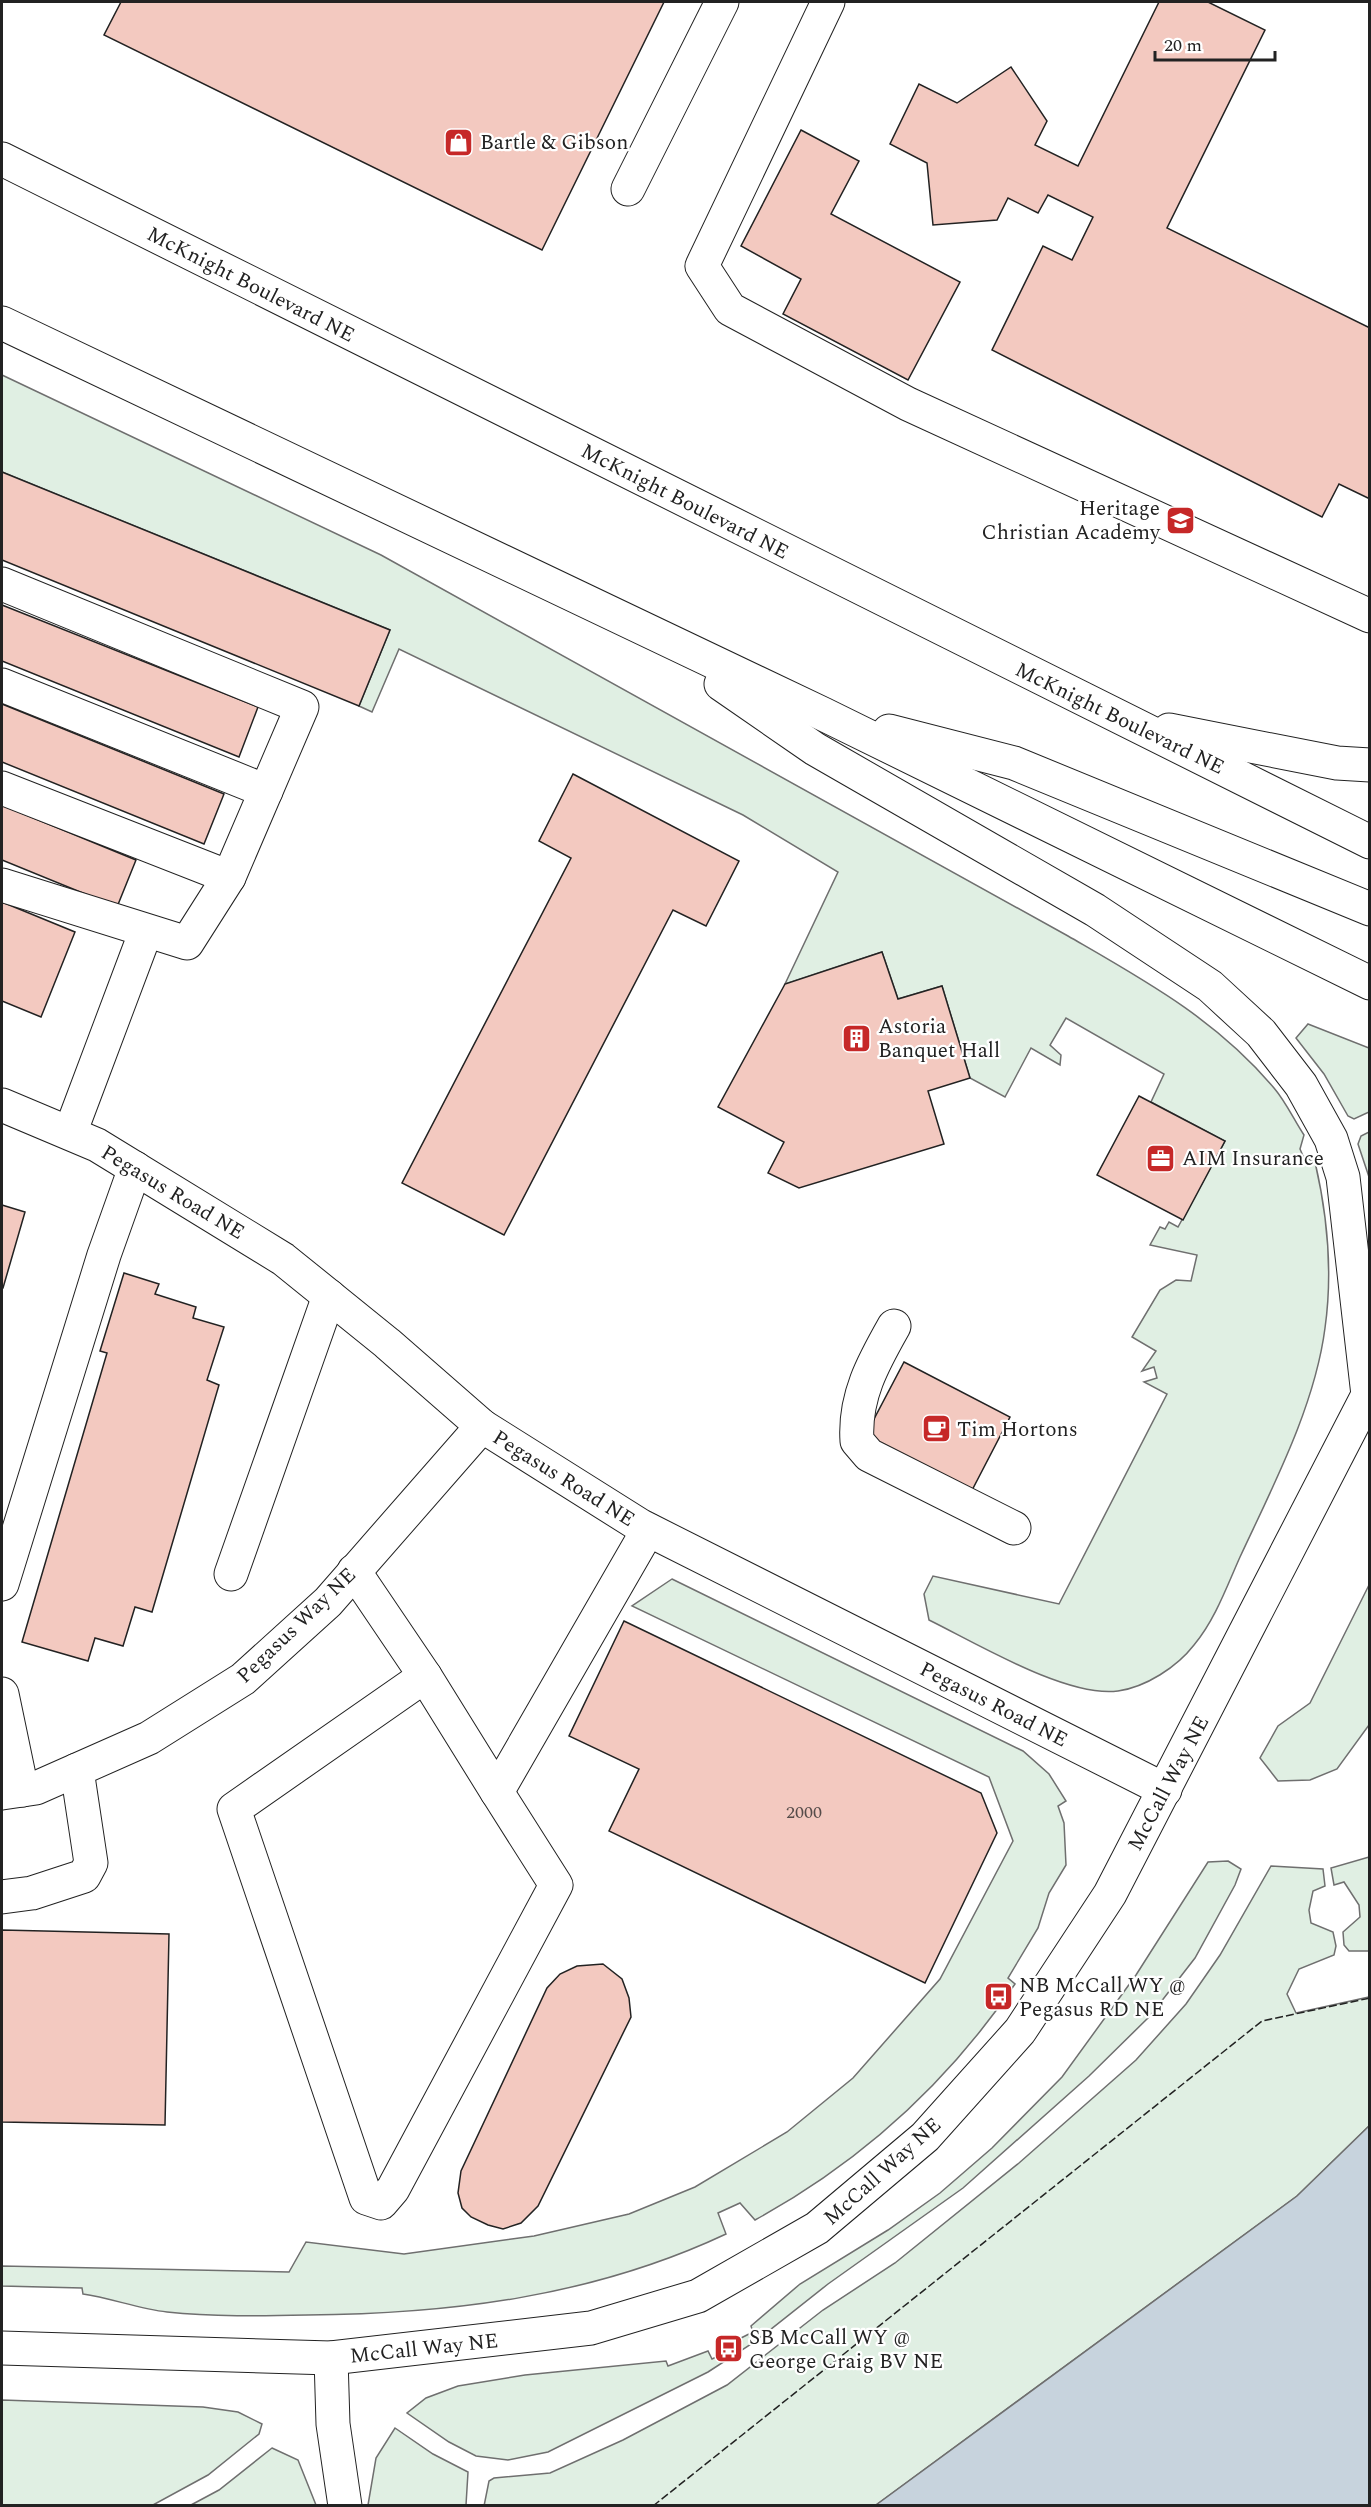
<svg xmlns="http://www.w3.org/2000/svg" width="1371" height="2507" font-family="Spectral,serif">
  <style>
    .green { fill: #e0efe3; stroke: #6f6f6f; stroke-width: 1.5 }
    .water { fill: #c7d3dd; stroke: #6f6f6f; stroke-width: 1.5 }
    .building { fill: #f3c9c0; stroke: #222; stroke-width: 1.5 }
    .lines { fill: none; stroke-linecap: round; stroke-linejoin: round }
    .minor-casing { stroke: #222; stroke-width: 35 }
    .major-casing { stroke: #222; stroke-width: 35 }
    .minor { stroke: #fff; stroke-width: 33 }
    .major { stroke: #fff; stroke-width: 33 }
    .fence { stroke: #222; stroke-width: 1.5; stroke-dasharray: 8 3; stroke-linecap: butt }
    .labels { text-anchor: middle; stroke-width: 4.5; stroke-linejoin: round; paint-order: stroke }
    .number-label { font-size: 18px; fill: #564c4a }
    .poi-label { font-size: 21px; fill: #222; stroke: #fff; text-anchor: start }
    .street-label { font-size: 21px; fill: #222; stroke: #fff }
  </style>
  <rect width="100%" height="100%" fill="#fff"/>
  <g class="green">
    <path d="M 2,375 L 381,555 L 1068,936 C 1144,980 1216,1019 1274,1088 C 1286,1102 1294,1120 1304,1135 L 1300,1149 L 1303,1156 L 1315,1162 C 1328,1218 1333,1271 1325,1328 C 1315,1406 1273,1486 1240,1557 C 1227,1586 1215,1620 1194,1645 C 1177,1667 1146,1687 1118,1691 C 1067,1698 976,1643 929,1620 L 924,1594 L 933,1576 L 1059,1604 L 1167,1394 L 1144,1382 L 1157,1378 L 1154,1367 L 1142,1371 L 1156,1351 L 1132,1337 L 1160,1290 L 1176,1280 L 1191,1281 L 1197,1255 L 1150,1245 L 1160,1227 L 1165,1229 L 1169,1222 L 1178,1227 L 1225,1141 L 1151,1102 L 1164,1074 L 1066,1018 L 1050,1045 L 1061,1055 L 1060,1065 L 1031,1048 L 1005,1097 L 970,1078 L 942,986 L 898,999 L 882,952 L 785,984 L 838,872 L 743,815 L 399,649 L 372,712 L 359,706 L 390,630 L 2,472 Z"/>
    <polygon points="1308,1024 1369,1048 1369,1112 1354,1119 1348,1116 1324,1074 1296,1038"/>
    <polygon points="1369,1132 1369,1177 1358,1144 1361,1136"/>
    <path d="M 672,1579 L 1023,1751 L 1049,1774 L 1066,1801 L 1058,1806 L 1064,1823 L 1066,1865 L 1049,1893 L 1038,1928 L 1008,1978 L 1015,1984 C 947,2084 861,2162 755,2220 L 740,2203 L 718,2213 L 726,2234 C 594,2296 452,2314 307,2315 C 261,2316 213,2317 167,2312 C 139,2309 111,2298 83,2294 L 82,2288 L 2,2286 L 2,2266 L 289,2272 L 306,2242 L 404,2254 L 534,2236 L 629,2214 L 695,2187 L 787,2132 L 853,2078 L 940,1979 L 1013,1841 L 989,1777 L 632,1606 Z"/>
    <polygon points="1369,1585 1369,1725 1337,1769 1310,1780 1278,1781 1260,1758 1278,1726 1310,1703"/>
    <polygon points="1369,1857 1369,1951 1349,1951 1344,1945 1343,1932 1360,1917 1359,1905 1344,1882 1334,1885 1331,1868"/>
    <polygon points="1228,1861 1241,1869 1235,1885 1195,1958 1150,2016 1089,2076 963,2188 828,2284 756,2341 708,2372 548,2452 508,2460 476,2456 449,2442 407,2413 426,2398 458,2386 525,2375 666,2361 668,2366 708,2351 712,2359 737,2348 735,2341 753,2332 751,2326 800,2284 888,2230 940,2193 992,2148 1062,2077 1136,1975 1208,1862"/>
    <polygon points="1271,1866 1323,1869 1325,1886 1313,1891 1309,1910 1311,1923 1333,1932 1336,1946 1334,1955 1299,1969 1287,1994 1296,2013 1369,1997 1369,2126 1297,2196 876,2505 484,2506 489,2481 494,2478 550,2473 623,2440 727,2385 823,2310 895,2263 1019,2163 1136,2060 1186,2004 1220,1955"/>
    <polygon points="2,2400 203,2407 238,2412 262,2424 259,2434 208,2475 153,2505 2,2505"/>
    <polygon points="395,2428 433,2454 468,2472 466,2505 368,2505 376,2458"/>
    <polygon points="272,2448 298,2460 316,2505 191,2505 219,2490"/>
  </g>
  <polygon class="water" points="1369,2126 1369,2505 876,2505 1297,2196"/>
  <g class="building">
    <polygon points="121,2 664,2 542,250 104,35"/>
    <polygon points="1159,2 1208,2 1265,30 1167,228 1370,328 1370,499 1339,484 1322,517 992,350 1043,246 1072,260 1093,217 1048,195 1038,213 1008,198 997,220 933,225 927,163 890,144 919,84 957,103 1011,67 1047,121 1035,145 1078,166"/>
    <polygon points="801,130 859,161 831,214 960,282 908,380 783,314 801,279 741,246"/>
    <polygon points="2,472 390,630 359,706 2,560"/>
    <polygon points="2,605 258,707 239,757 2,661"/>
    <polygon points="2,704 224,794 204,844 2,762"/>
    <polygon points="573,774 739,861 706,926 673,910 504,1235 402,1183 571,858 539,841"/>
    <polygon points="2,805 136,860 117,907 2,860"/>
    <polygon points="2,902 75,932 41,1017 2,1001"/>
    <polygon points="882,952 898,999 942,986 970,1078 928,1091 944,1144 799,1188 768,1173 784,1142 718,1107 785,984"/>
    <polygon points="1139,1096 1225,1141 1183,1220 1097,1175"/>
    <polygon points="2,1205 25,1212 3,1288 2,1288"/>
    <polygon points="124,1273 159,1284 155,1294 196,1307 193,1318 224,1327 207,1380 219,1385 152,1612 135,1607 123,1646 95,1638 88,1661 22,1642 107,1353 100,1351"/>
    <polygon points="904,1362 1010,1417 969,1496 863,1440"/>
    <polygon points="624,1621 981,1793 997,1833 925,1983 609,1831 639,1769 569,1736"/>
    <polygon points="2,1930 169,1934 165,2125 2,2122"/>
    <polygon points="603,1964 622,1979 629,1998 631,2017 538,2206 521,2223 503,2229 488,2225 471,2217 462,2208 458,2193 461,2171 547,1988 560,1974 577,1966"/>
  </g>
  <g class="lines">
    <defs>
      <g id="minor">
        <polyline points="828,2 702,266 730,309 908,404 1370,616"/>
        <polyline points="628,189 722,2"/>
        <polyline points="2,584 302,707 229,877 187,943 2,885"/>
        <polyline points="2,685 266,791"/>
        <polyline points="2,788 229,877"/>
        <polyline points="2,1105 97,1145 283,1259 387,1343 482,1426 641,1526 1165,1790"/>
        <polyline points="70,1133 146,931"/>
        <path d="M 894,1326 C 873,1363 854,1397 857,1441 L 869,1455 L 1014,1528"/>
        <polyline points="354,1571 425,1676 497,1792 648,1530"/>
        <polyline points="231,1574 329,1296"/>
        <polyline points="2,1584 104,1255 135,1168"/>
        <polyline points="425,1676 234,1809 366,2198 381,2203 393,2189 556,1885 497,1792"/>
        <polyline points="2,1694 22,1790"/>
        <polyline points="2,1793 36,1788 149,1738 243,1679 328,1602 482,1426"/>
        <polyline points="2,1897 32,1893 84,1876 91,1863 77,1770"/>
        <polyline points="2,2348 331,2358 591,2328 698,2296 817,2228 925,2137 1020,2031 1110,1894 1370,1391"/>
        <polyline points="331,2358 333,2424 345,2506"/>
      </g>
      <g id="major">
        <polyline points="2,159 1370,842"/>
        <polyline points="2,323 823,714 1370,983"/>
        <polyline points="721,684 815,749 1095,910 1210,986 1261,1033 1301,1085 1331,1139 1343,1177 1368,1395 1370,1394"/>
        <polyline points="1169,730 1337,763 1370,765"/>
        <polyline points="889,731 1014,763 1370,909"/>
      </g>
    </defs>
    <use href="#minor" class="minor-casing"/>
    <use href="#major" class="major-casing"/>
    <use href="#minor" class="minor"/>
    <use href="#major" class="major"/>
    <polyline class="fence" points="653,2506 1262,2021 1370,1998"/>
  </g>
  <defs>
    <symbol id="shop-square" viewBox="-11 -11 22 22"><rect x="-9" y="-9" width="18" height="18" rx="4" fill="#c62828" stroke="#fff"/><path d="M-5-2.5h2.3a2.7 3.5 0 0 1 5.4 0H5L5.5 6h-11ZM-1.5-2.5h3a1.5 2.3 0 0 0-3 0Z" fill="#fff"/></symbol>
    <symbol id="school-square" viewBox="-11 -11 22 22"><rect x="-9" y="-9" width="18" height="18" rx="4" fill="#c62828" stroke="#fff"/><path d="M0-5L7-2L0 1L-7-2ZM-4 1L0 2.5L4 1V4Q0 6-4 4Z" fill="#fff"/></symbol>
    <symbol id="building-square" viewBox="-11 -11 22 22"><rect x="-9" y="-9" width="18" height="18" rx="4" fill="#c62828" stroke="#fff"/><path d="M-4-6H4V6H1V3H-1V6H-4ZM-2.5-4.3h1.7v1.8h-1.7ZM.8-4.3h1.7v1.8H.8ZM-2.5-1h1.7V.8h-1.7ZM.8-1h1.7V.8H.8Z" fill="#fff"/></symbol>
    <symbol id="office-square" viewBox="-11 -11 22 22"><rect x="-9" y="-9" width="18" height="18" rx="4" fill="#c62828" stroke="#fff"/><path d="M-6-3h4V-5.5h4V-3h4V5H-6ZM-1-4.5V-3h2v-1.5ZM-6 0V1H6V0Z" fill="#fff"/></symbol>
    <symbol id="cafe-square" viewBox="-11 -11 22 22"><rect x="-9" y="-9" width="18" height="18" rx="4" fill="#c62828" stroke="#fff"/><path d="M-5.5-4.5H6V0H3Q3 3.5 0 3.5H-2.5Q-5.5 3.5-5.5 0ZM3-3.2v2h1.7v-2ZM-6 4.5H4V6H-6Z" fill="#fff"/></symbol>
    <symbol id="bus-square" viewBox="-11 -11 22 22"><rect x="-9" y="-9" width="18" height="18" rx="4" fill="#c62828" stroke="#fff"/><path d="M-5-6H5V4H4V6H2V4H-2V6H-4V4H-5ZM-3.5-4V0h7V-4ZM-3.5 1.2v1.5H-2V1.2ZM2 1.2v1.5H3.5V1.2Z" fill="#fff"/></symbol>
  </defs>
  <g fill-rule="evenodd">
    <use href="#shop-square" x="442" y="126" width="33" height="33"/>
    <use href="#school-square" x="1164" y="504" width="33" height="33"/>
    <use href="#building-square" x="840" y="1022" width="33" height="33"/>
    <use href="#office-square" x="1144" y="1142" width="33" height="33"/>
    <use href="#cafe-square" x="920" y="1412" width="33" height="33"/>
    <use href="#bus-square" x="982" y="1980" width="33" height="33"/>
    <use href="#bus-square" x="712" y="2332" width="33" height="33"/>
  </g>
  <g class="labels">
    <g class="number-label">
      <text x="804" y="1818">2000</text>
    </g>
    <g class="poi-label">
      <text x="480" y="149">Bartle &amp; Gibson</text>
      <text x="1160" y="515" text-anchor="end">Heritage<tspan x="1160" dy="24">Christian Academy</tspan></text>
      <text x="878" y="1033">Astoria<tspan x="878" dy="24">Banquet Hall</tspan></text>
      <text x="1182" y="1165">AIM Insurance</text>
      <text x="957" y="1436">Tim Hortons</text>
      <text x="1019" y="1992">NB McCall WY @<tspan x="1019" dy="24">Pegasus RD NE</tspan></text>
      <text x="749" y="2344">SB McCall WY @<tspan x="749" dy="24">George Craig BV NE</tspan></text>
    </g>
    <g class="street-label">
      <text transform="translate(251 284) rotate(27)" y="7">McKnight Boulevard NE</text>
      <text transform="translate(685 501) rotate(27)" y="7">McKnight Boulevard NE</text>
      <text transform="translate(1120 718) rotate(26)" y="7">McKnight Boulevard NE</text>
      <text transform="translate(173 1192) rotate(31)" y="7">Pegasus Road NE</text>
      <text transform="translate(564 1478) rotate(32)" y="7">Pegasus Road NE</text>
      <text transform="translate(296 1625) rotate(-44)" y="7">Pegasus Way NE</text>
      <text transform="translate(994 1704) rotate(27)" y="7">Pegasus Road NE</text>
      <text transform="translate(1168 1783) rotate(-62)" y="7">McCall Way NE</text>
      <text transform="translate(882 2171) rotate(-42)" y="7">McCall Way NE</text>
      <text transform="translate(424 2348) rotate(-6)" y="7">McCall Way NE</text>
    </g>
  </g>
  <rect width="1371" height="2507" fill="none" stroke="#222222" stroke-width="6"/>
  <path d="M1155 51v9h120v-9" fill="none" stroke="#222222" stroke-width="3"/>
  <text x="1164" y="51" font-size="18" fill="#222222" stroke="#ffffff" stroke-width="4.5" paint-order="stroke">20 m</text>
</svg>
